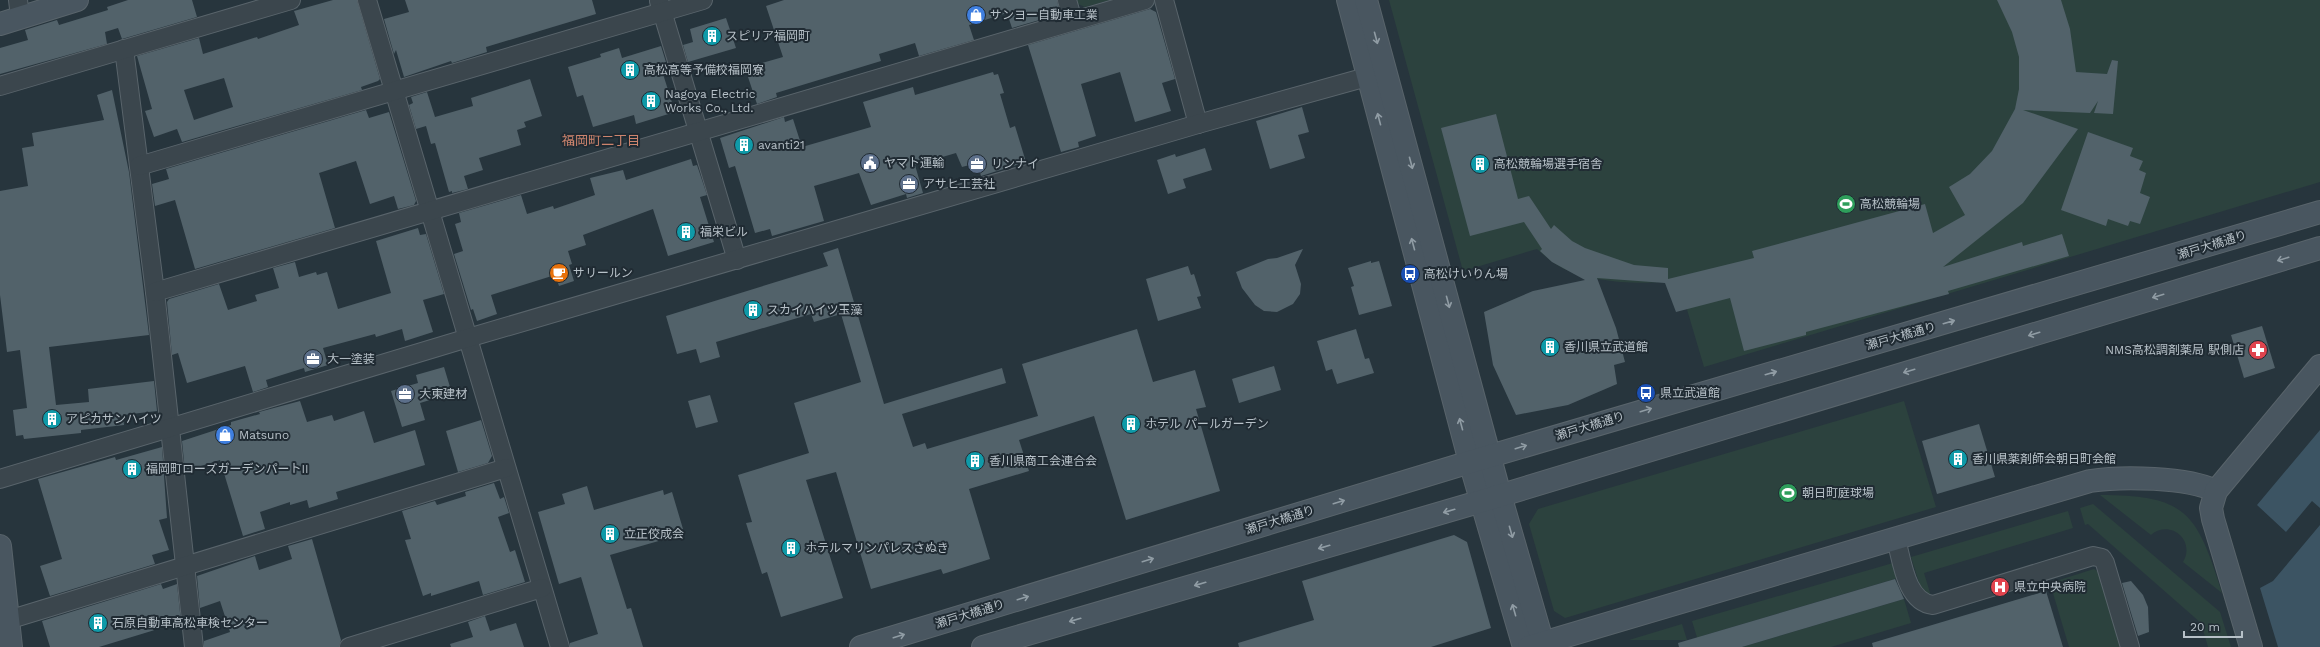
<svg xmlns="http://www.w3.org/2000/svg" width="2320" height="647" font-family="'Work Sans','Noto Sans JP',sans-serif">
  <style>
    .green { fill: #2c423e }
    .water { fill: #3c5463 }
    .building { fill: #52626a; fill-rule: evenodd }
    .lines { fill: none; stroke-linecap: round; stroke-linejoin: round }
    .street-casing { stroke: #59646b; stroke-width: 20 }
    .secondary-casing { stroke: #59646b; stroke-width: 24 }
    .street { stroke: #3b464d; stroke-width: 18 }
    .secondary { stroke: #495660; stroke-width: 22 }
    .oneway { stroke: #909ca4 }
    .labels { text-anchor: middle; stroke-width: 4; stroke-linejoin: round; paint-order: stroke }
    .poi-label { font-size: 12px; fill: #b7c1c8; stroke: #202b33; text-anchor: start }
    .street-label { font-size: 12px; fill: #b7c1c8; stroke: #202b33 }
    .neighbourhood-label { font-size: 13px; fill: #cd846d; stroke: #202b33 }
  </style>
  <rect width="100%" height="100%" fill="#27353d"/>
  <g class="green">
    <polygon points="1077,0 1110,0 1085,7 1078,4"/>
    <path d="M 1389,0 L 2320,0 L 2320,182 L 1704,367 L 1678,279 C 1647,287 1593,282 1564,269 C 1554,264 1545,256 1537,249 L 1463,271 Z"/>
    <polygon points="1904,401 1936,507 1565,618 1554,611 1529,524 1538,509"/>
    <path d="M 2100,495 C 2187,495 2197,513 2222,593 L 2183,562 C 2196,540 2170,519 2151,535 Z"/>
    <polygon points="2093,504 2220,612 2231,647 2208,647 2201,623 2088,524 2085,525 2080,508"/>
    <polygon points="2068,511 2073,528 1924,573 1931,596 1924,594 1921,589 1911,557"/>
    <polygon points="1893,563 1898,578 1702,636 1699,644 1692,621"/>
    <polygon points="2094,569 2100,573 2122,647 2069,647 2050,583"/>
    <polygon points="1904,599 1911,623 1831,647 1742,647"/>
    <polygon points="1682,624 1687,640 1629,640"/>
  </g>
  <g class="water">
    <polygon points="2320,430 2320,508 2312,501 2286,532 2257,505"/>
    <polygon points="2320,525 2320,647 2278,647 2260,588 2273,581"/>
  </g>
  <g class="building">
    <polygon points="128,0 192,0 197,17 122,39 118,28 105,32 107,44 0,74 0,48 28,40 25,30 57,20 59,25 108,10 107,7"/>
    <path d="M 333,0 L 357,0 L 380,79 L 378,81 L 361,87 L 362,90 L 182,142 L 177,129 L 154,137 L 145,111 L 152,109 L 137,56 L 199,38 L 203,54 L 257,37 L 258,39 L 299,25 L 294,11 ZM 224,78 L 233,107 L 194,120 L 184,90 Z"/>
    <polygon points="405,0 592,0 596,14 486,47 487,52 452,63 451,61 404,77 396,50 394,54 384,19 409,12"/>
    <polygon points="784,0 1057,0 1060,14 1012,28 1007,13 969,25 974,40 919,56 915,43 879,54 881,61 776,93 777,97 757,104 745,68 783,57 766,6"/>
    <polygon points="1997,0 2061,0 2070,29 2076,72 2107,74 2112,60 2118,61 2113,114 2094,113 2098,101 2090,113 2023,110 2078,129 2023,203 1943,267 2022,242 2023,246 2062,234 2069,256 1948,291 1949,294 1806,332 1806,335 1744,351 1730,298 1676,312 1665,283 1597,278 1616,328 1625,362 1614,365 1617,384 1568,405 1516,415 1493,365 1484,312 1533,291 1585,280 1552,262 1540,251 1542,249 1524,222 1470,236 1441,128 1496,114 1518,199 1529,196 1551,229 1554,225 1572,241 1585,248 1634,265 1668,268 1668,279 1754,258 1752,251 1925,204 1933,233 1965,215 1949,187 1970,174 1992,151 2015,109 2019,89 2019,57 2012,32"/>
    <polygon points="1150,9 1156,12 1175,79 1162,83 1171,111 1135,122 1120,72 1081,84 1096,136 1078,142 1079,147 1061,152 1028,45"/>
    <polygon points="726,18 736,48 688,62 683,45 693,42 690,29"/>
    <polygon points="661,46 669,72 663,74 675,112 636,124 634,115 593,127 583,95 577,97 568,67 601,57 600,54 619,48 622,58"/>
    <polygon points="993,72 994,75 998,74 1004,93 1000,94 1010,128 1015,126 1026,162 981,176 977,163 962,167 956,153 915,165 923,193 907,198 906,194 871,205 859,173 814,186 824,221 772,236 770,229 755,233 735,166 729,168 720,138 784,117 785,122 793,119 802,147 871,127 863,102 913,87 915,95"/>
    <polygon points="530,79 542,116 524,122 526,127 517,130 521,145 479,158 483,170 464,176 468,189 452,193 452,191 449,192 435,143 431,144 426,126 416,129 409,105 413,103 411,97 427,92 435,117 473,106 471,98"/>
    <polygon points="112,90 129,172 149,335 49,347 56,405 89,402 88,389 154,381 157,411 123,415 124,425 81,430 81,433 24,439 23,435 16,436 13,410 27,408 20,350 7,352 0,295 0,191 28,186 22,148 34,146 32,133 104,120 97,95"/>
    <polygon points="1302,107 1309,132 1298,135 1305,158 1270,169 1256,121"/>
    <polygon points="366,110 369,118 389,112 416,201 414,205 398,209 394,196 370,204 356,161 319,173 335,228 195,269 175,200 155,206 152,184 169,179 166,169"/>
    <polygon points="2088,132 2133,148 2130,156 2143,161 2139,170 2146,173 2140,193 2150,197 2140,224 2130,221 2128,226 2108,219 2106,226 2061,210"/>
    <polygon points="1205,148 1212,170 1183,179 1186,188 1168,194 1157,160 1175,154 1176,157"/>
    <polygon points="691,159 693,166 697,165 707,195 700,197 714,242 668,256 653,209 583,235 586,245 568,251 572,264 569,265 574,281 559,286 555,275 491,295 497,314 477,321 473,309 471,310 454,254 463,251 455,224 461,222 459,213 521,195 527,214 553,206 554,209 595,195 590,178 623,170 626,180"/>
    <polygon points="418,228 420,235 426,234 444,294 423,300 433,332 405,341 402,329 376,337 375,334 323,348 328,365 305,372 304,368 266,380 268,387 253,392 245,366 187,383 178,353 172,355 167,302 169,299 219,284 228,310 257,301 255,295 279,288 273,268 295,262 299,277 316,272 317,275 327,272 338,309 391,293 376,241"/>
    <polygon points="838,248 884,404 1002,368 1006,383 902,414 913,447 925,443 927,449 1038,416 1022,364 1137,329 1153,382 1195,370 1206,407 1196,409 1220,491 1126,520 1094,416 1019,440 1029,471 969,489 990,559 943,574 941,569 871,589 836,472 806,480 843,598 781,617 767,572 762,574 746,523 752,522 738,475 809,453 794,403 861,382 841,314 814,322 811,314 716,342 720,357 700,363 696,349 677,354 666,316 828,266 823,253"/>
    <polygon points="1303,249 1295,265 1301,284 1300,294 1293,304 1277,312 1264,311 1255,305 1242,288 1236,272 1268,259 1277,258"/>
    <polygon points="1371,261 1371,263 1379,261 1392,306 1359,315 1351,287 1354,286 1348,268"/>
    <polygon points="1188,266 1191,275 1194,274 1201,296 1197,297 1201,308 1158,321 1146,279"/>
    <polygon points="2262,326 2275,368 2244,378 2231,335"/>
    <polygon points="1356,329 1365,359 1369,358 1374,373 1337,384 1332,369 1326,371 1317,341"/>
    <polygon points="1274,366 1281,390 1239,403 1232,379"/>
    <polygon points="444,367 450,387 438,391 440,397 420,403 425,420 402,427 391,391 418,383 416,375"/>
    <polygon points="710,395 718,422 696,428 688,401"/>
    <polygon points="300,401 307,422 332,415 334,421 364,411 374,443 415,430 425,465 336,492 338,499 309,508 307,500 290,505 290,502 260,512 265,529 243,536 220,460 185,471 182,441 231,425 231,422 260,414 259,412"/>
    <polygon points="481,420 492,456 488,463 458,472 446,431"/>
    <polygon points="1979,424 1995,477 1937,494 1922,441"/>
    <polygon points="162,447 167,518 159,520 169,550 152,555 155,564 50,596 40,566 62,559 38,479 115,457 116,460"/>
    <polygon points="494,483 500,499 504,497 509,513 498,517 510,552 515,550 525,582 483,595 479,581 431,596 431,593 423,596 405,540 411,539 402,511 435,501 437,505 466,496 465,492"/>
    <polygon points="587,486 594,510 663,490 664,495 672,492 683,529 675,532 676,536 610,555 627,609 631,608 643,647 570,647 570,643 598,634 581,577 559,584 538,512 565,504 562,494"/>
    <polygon points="1454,535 1467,542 1491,628 1431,647 1239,647 1238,643 1314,620 1302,581"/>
    <polygon points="312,539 341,640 339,647 204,647 204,641 230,632 220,601 200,608 197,576 255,556 259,570 292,559 288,546"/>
    <polygon points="1895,579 1904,599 1742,647 1679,647 1678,643"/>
    <polygon points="2131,581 2143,595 2148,607 2149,632 2138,636 2122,583"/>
    <polygon points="161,584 163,589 177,584 181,622 99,647 50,647 42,621"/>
    <polygon points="2046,591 2063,647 1873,647 1872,643"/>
    <polygon points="485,616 490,631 516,623 524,647 451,647 450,644 473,637 468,622"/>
  </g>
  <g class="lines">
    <defs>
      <g id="street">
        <polyline points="18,0 20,17"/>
        <polyline points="367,0 560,647"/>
        <polyline points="1067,0 1073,21"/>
        <polyline points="1164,0 1198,124"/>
        <polyline points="659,1 737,260"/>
        <polyline points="124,49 155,292 194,647"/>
        <polyline points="0,86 291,0"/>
        <polyline points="139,166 703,0"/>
        <polyline points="155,292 1145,0"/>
        <polyline points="0,479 468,338 1198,124 1381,73"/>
        <path d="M 1896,539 C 1902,561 1906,602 1933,605 L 2093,556 L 2102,558 L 2105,563 L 2130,647"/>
        <polyline points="8,620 506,468"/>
        <polyline points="349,647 542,588"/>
      </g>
      <g id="secondary">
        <polyline points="1348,0 1470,462 1524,647"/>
        <polyline points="1366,0 1500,495 1544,647"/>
        <polyline points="0,24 77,0"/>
        <polyline points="0,546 11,647"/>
        <polyline points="861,647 1470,462 2320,212"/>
        <polyline points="983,647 1482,501 2320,248"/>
        <path d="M 1529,647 L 2090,481 C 2122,476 2187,477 2216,491"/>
        <polyline points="2251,647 2213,519 2211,508 2216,491 2320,366"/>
      </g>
    </defs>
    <use href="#street" class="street-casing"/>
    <use href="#secondary" class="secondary-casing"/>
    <use href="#street" class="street"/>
    <use href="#secondary" class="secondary"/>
  </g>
  <defs><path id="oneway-shaft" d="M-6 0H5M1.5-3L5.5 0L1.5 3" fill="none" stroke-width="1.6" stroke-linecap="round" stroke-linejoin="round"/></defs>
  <g class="oneway">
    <use href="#oneway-shaft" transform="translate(1376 38) rotate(75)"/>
    <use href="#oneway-shaft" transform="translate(1379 119) rotate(-105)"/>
    <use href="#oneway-shaft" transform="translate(1411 163) rotate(75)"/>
    <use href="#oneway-shaft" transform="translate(1413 244) rotate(-105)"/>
    <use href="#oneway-shaft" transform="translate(2283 259) rotate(163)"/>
    <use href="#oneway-shaft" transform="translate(2158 296) rotate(163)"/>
    <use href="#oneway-shaft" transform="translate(1448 302) rotate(75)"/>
    <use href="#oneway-shaft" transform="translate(1949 322) rotate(-16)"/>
    <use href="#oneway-shaft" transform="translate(2034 334) rotate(163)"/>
    <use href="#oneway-shaft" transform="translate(1909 371) rotate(163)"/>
    <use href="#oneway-shaft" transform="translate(1771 373) rotate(-16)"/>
    <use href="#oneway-shaft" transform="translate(1646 410) rotate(-17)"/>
    <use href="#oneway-shaft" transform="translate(1461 424) rotate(-105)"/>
    <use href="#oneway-shaft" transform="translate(1521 447) rotate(-17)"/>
    <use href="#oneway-shaft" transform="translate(1339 502) rotate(-17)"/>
    <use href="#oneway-shaft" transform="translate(1449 511) rotate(164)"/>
    <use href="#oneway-shaft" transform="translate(1511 532) rotate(74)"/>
    <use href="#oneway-shaft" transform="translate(1324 547) rotate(164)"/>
    <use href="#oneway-shaft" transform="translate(1148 560) rotate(-17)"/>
    <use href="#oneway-shaft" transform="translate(1200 584) rotate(164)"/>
    <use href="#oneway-shaft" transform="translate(1023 598) rotate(-17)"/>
    <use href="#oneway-shaft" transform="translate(1514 610) rotate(-106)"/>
    <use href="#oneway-shaft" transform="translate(1075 620) rotate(164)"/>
    <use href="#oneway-shaft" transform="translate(899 636) rotate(-17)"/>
  </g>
  <defs>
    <symbol id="shop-disc" viewBox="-11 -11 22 22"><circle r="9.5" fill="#3f7fe0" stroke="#202b33"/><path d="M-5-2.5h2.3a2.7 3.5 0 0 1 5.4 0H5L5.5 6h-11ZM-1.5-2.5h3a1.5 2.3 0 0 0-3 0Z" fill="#fff"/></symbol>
    <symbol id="building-disc" viewBox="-11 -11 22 22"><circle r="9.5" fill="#0f9aa8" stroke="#202b33"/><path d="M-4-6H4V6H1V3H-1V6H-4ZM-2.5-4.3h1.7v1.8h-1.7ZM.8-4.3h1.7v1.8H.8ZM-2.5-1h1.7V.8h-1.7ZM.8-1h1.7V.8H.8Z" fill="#fff"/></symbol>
    <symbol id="civic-disc" viewBox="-11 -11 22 22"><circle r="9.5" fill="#5c6f8a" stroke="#202b33"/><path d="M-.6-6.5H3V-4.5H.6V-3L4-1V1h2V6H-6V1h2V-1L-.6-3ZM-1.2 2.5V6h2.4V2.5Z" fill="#fff"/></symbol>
    <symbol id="office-disc" viewBox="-11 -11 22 22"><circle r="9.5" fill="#5c6f8a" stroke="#202b33"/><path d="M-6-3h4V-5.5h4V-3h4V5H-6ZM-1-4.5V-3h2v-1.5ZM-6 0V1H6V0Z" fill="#fff"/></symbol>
    <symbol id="stadium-disc" viewBox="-11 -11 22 22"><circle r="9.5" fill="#2e9e5b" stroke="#202b33"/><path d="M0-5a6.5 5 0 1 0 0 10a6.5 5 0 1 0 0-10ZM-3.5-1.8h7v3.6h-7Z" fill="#fff"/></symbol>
    <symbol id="cafe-disc" viewBox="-11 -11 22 22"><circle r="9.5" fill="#e8710a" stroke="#202b33"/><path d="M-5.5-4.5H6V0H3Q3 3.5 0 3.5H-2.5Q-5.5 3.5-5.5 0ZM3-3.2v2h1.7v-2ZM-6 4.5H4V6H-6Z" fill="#fff"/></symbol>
    <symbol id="bus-disc" viewBox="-11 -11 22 22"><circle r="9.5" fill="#1a4fb4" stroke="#202b33"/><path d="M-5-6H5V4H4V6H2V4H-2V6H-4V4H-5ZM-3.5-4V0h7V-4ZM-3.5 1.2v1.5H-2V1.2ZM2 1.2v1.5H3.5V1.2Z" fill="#fff"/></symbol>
    <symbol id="pharmacy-disc" viewBox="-11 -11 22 22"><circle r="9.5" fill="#e0444e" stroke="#202b33"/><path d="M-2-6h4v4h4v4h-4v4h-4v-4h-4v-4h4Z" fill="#fff"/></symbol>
    <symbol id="hospital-disc" viewBox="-11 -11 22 22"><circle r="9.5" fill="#e0444e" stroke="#202b33"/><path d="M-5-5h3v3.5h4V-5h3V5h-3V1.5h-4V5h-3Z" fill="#fff"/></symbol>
  </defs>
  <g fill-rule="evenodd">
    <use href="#shop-disc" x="965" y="4" width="22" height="22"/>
    <use href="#building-disc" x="701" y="25" width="22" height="22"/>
    <use href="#building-disc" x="619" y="59" width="22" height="22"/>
    <use href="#building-disc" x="640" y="90" width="22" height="22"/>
    <use href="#building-disc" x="733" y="134" width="22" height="22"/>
    <use href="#civic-disc" x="859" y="152" width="22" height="22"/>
    <use href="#office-disc" x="966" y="153" width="22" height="22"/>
    <use href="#building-disc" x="1469" y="153" width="22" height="22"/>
    <use href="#office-disc" x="898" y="173" width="22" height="22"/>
    <use href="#stadium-disc" x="1835" y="193" width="22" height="22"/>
    <use href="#building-disc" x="675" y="221" width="22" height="22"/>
    <use href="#cafe-disc" x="548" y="262" width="22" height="22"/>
    <use href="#bus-disc" x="1399" y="263" width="22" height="22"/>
    <use href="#building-disc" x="742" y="299" width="22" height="22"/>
    <use href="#building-disc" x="1539" y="336" width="22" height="22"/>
    <use href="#pharmacy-disc" x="2247" y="339" width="22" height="22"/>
    <use href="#office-disc" x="302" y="348" width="22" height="22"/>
    <use href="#bus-disc" x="1635" y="382" width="22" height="22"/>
    <use href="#office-disc" x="394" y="383" width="22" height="22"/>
    <use href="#building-disc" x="41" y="408" width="22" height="22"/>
    <use href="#building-disc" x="1120" y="413" width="22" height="22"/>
    <use href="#shop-disc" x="214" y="424" width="22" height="22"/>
    <use href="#building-disc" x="1947" y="448" width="22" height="22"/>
    <use href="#building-disc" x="964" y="450" width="22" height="22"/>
    <use href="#building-disc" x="121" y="458" width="22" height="22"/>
    <use href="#stadium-disc" x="1777" y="482" width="22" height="22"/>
    <use href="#building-disc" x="599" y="523" width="22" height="22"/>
    <use href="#building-disc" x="780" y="537" width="22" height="22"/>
    <use href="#hospital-disc" x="1989" y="576" width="22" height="22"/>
    <use href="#building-disc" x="87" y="612" width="22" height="22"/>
  </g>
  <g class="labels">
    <g class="poi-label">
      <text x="990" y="19">サンヨー自動車工業</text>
      <text x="726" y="40">スピリア福岡町</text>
      <text x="644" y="74">高松高等予備校福岡寮</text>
      <text x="665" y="98">Nagoya Electric<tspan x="665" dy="14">Works Co., Ltd.</tspan></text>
      <text x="758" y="149">avanti21</text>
      <text x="884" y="167">ヤマト運輸</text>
      <text x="991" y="168">リンナイ</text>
      <text x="1494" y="168">高松競輪場選手宿舎</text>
      <text x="923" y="188">アサヒ工芸社</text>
      <text x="1860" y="208">高松競輪場</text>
      <text x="700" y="236">福栄ビル</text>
      <text x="573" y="277">サリールン</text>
      <text x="1424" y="278">高松けいりん場</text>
      <text x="767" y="314">スカイハイツ玉藻</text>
      <text x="1564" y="351">香川県立武道館</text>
      <text x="2244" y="354" text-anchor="end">NMS高松調剤薬局 駅側店</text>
      <text x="327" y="363">大一塗装</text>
      <text x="1660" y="397">県立武道館</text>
      <text x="419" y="398">大東建材</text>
      <text x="66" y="423">アピカサンハイツ</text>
      <text x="1145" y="428">ホテル パールガーデン</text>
      <text x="239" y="439">Matsuno</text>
      <text x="1972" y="463">香川県薬剤師会朝日町会館</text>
      <text x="989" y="465">香川県商工会連合会</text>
      <text x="146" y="473">福岡町ローズガーデンパートII</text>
      <text x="1802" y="497">朝日町庭球場</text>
      <text x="624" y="538">立正佼成会</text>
      <text x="805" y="552">ホテルマリンパレスさぬき</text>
      <text x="2014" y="591">県立中央病院</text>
      <text x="112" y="627">石原自動車高松車検センター</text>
    </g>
    <g class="street-label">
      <text transform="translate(2212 245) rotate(-17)" y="4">瀬戸大橋通り</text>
      <text transform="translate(1901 336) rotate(-16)" y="4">瀬戸大橋通り</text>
      <text transform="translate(1590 426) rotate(-17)" y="4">瀬戸大橋通り</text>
      <text transform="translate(1280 520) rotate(-17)" y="4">瀬戸大橋通り</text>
      <text transform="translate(970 614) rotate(-17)" y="4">瀬戸大橋通り</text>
    </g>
    <g class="neighbourhood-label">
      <text x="601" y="145">福岡町二丁目</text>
    </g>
  </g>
  <path d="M2184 631v6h58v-6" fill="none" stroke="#b7c1c8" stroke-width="2"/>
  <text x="2190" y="631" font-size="12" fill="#b7c1c8" stroke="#202b33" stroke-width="3" paint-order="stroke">20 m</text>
</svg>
